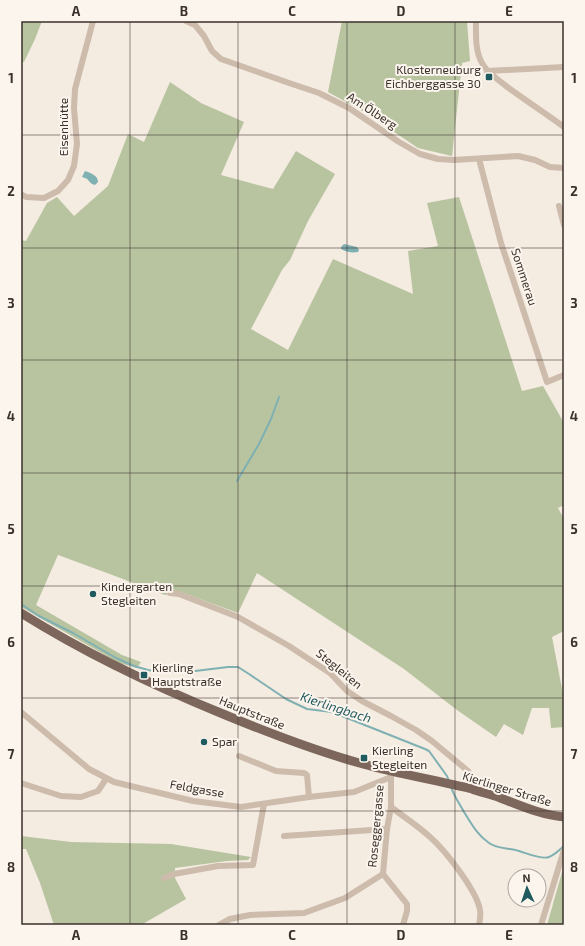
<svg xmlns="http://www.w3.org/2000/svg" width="585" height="946" font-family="'Exo 2',sans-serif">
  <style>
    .green { fill: #b8c4a0 }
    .water { fill: #7fb0b2 }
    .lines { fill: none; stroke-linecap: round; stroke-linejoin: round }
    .stream { stroke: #7fb0b2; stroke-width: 2 }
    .minor { stroke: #cdbbac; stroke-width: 6 }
    .primary { stroke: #7d675c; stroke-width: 9 }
    .grid { fill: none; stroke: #3b302b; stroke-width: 1; stroke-opacity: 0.55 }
    .poi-dot { fill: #1f5a5e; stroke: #fbf5ee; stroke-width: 1.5 }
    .labels { text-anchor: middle; stroke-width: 4; stroke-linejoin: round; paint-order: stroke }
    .poi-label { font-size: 12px; fill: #3b302b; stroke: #fbf5ee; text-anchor: start }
    .street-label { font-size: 12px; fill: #3b302b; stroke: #fbf5ee }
    .water-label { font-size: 13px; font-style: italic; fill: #1f5a5e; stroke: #fbf5ee }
    .neatline { fill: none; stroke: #3b302b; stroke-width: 1.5 }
    .grid-label { font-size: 13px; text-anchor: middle; font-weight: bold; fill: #3b302b }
  </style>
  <rect width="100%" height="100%" fill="#f4ebe1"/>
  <g class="green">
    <polygon points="21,21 42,21 35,39 24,62 21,62"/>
    <polygon points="342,21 467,21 470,61 462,63 452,156 418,148 366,113 328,92"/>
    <polygon points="170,82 201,103 244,122 221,175 273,189 296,151 335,174 308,221 290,260 282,270 251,329 288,350 333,259 413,294 408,251 438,246 427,203 459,197 522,391 543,386 564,423 564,505 558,508 564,519 564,631 552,637 564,699 564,727 551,728 549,708 532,708 523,735 504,724 496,737 457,710 404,669 257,573 238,613 178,591 165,595 107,573 58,555 36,605 122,655 141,662 137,668 119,663 21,607 21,240 26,241 47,203 57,197 74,216 108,186 128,134 144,142"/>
    <polygon points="21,836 71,842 171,844 251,857 248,860 227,861 175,868 175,878 186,899 141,925 54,925 40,883 26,849 21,849"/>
    <polygon points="564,865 564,925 547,925"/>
  </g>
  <g class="water">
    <path d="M 85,171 C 90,173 98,175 98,182 L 95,185 C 91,184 91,183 88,180 C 87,178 84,178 82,177 Z"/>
    <path d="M 344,244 L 357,247 L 359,250 L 358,252 C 352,253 346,252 341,249 L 341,247 Z"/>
  </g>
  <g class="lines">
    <g class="stream">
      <polyline points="237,481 259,444 271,419 279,397"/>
      <polyline points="21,604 39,616 73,633 116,658 134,666 148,670 160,672 195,671 228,667 238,667 249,674 286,699 307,709 332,712 425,749 429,751 447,776 449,781"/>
      <path d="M 451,787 C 454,796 459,803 464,812 C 471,823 477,835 489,843 C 497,849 509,848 519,851 C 526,853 542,860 549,857 C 555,855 559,850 564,846"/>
    </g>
    <g class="minor">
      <polyline points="186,21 195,25 204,36 212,51 221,59 289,83 319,93 349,108 399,142 420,154 438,159 454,160 518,156 535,160 550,167 564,168"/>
      <path d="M 476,21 C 476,35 475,51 482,63 C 487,73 498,79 506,86 C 525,100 545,113 564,127"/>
      <polyline points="487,71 564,67"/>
      <polyline points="479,159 501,243 547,382 564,375"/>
      <polyline points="21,194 26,197 44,198 58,191 68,180 74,166 77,144 74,108 75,89 93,21"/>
      <polyline points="559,206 564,225"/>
      <path d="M 170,593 L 179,594 L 238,617 L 289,646 L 330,673 L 347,691 L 362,701 L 391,716 L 416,730 L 432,741 L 468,771 C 473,777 472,782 472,789"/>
      <polyline points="21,712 89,769 114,782 193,801 241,807 309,797 354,792 391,777"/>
      <polyline points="239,756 276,771 304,773 307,775 309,797"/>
      <polyline points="21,783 61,796 81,797 98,791 106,779"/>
      <path d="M 391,807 C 404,817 418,826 430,837 C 445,850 477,891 480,910 C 481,915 480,920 479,925"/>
      <polyline points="284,836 387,829"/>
      <polyline points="383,874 407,904 407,911 403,925"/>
      <polyline points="164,878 174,874 218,866 253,865 264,804"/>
      <polyline points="219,925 230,919 250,915 304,913 345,898 383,874 387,829 391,807 391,777 392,774"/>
      <polyline points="541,925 564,850"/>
    </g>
    <path class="primary" d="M 21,613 C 85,653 154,686 223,714 C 269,733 315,751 363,764 C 399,774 435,780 472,789 C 480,792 489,794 498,797 C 519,805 541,815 564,817"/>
  </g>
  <path class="grid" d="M 130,21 L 130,925M 238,21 L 238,925M 347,21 L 347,925M 455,21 L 455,925M 21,135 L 564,135M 21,248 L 564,248M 21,360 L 564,360M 21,473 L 564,473M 21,586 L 564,586M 21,698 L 564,698M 21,811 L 564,811"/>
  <g class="poi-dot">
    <rect x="485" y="73" width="8" height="8" rx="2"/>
    <circle cx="93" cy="594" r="4"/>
    <rect x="140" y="671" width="8" height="8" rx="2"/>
    <circle cx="204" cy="742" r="4"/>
    <rect x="360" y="754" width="8" height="8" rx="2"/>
  </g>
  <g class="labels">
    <g class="poi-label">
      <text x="481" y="74" text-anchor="end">Klosterneuburg<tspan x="481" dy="14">Eichberggasse 30</tspan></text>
      <text x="101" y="591">Kindergarten<tspan x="101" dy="14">Stegleiten</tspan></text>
      <text x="152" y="672">Kierling<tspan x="152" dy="14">Hauptstraße</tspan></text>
      <text x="212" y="746">Spar</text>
      <text x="372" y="755">Kierling<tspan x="372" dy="14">Stegleiten</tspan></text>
    </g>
    <g class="street-label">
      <text transform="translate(372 111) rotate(33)" y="4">Am Ölberg</text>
      <text transform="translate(64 127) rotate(-90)" y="4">Eisenhütte</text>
      <text transform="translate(524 277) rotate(72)" y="4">Sommerau</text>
      <text transform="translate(339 669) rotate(39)" y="4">Stegleiten</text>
      <text transform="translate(252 713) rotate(22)" y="4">Hauptstraße</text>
      <text transform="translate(197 789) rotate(10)" y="4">Feldgasse</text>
      <text transform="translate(507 789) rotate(17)" y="4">Kierlinger Straße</text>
      <text transform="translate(376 826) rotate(-85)" y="4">Roseggergasse</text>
    </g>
    <g class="water-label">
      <text transform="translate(336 707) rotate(18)" y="5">Kierlingbach</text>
    </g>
  </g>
  <rect width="585" height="946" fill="none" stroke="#fbf5ee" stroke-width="44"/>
  <g transform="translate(527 888) rotate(357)"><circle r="19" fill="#fbf5ee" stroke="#aea6a0"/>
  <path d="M0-3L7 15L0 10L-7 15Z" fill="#1f5a5e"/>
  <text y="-6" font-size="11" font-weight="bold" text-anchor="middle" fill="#3b302b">N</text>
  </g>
  <rect x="22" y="22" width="541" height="902" class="neatline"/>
  <g class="grid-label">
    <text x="76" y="16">A</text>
    <text x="184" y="16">B</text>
    <text x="292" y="16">C</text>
    <text x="401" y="16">D</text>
    <text x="509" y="16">E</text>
    <text x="11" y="83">1</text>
    <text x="574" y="83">1</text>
    <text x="11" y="196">2</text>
    <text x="574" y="196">2</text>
    <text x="11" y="308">3</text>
    <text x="574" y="308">3</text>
    <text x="11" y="421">4</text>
    <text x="574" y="421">4</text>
    <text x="11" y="534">5</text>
    <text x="574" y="534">5</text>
    <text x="11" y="647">6</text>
    <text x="574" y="647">6</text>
    <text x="11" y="759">7</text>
    <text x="574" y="759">7</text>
    <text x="11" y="872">8</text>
    <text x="574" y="872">8</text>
    <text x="76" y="940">A</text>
    <text x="184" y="940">B</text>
    <text x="292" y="940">C</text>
    <text x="401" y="940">D</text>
    <text x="509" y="940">E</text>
  </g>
</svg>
